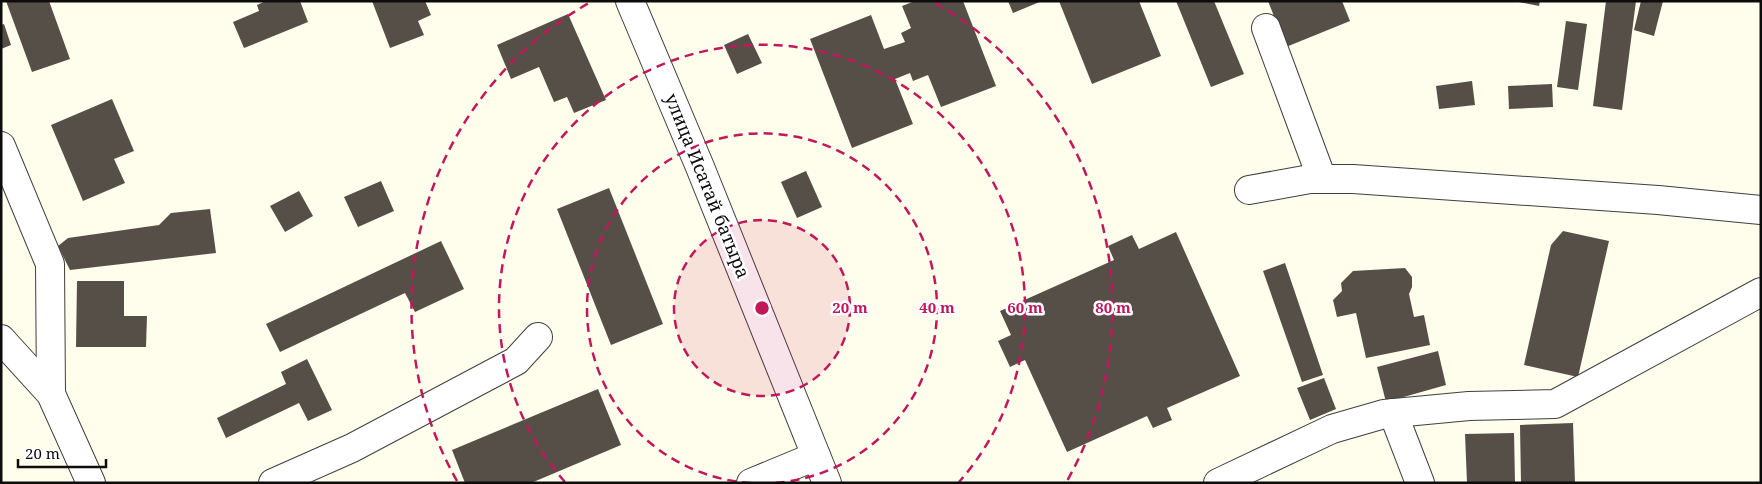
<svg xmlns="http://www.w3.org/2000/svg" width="1762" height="484" font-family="'Noto Serif',serif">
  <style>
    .building { fill: #554f48 }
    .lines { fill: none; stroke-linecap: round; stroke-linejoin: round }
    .minor-casing { stroke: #3f3f3f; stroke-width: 30 }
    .minor { stroke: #fff; stroke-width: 28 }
    .ring { fill: none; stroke: #c2185b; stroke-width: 2.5; stroke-dasharray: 9 6 }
    .labels { text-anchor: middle; stroke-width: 5; stroke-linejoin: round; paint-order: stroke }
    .street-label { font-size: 18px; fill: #0c0c0c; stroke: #fff }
    .centre { fill: #c2185b; stroke: #fff; stroke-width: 2.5 }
    .ring-label { font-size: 15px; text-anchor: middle; font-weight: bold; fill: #c2185b; stroke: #fff; stroke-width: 5; stroke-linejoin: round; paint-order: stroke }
  </style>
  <rect width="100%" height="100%" fill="#fffdeb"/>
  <g class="building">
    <polygon points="6,1 49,1 70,59 32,72"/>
    <polygon points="266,1 300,1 308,22 244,48 233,22 259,11 257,5"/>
    <polygon points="372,1 425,1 431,15 418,21 424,35 390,48"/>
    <polygon points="915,1 963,1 996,86 941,107 928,75 913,81 910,73 895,79 913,124 852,148 810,39 871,15 884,49 905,42 901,33 911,28 902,6"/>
    <polygon points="1008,1 1042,1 1013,13"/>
    <polygon points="1059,1 1139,1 1161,56 1092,84"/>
    <polygon points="1176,1 1214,1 1244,74 1211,87"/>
    <polygon points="1268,1 1342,1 1350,21 1286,47"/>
    <polygon points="1514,1 1540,1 1539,6"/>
    <polygon points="1606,1 1636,1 1622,110 1593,106"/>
    <polygon points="1641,1 1663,1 1654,36 1634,30"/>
    <polygon points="568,14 606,100 574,113 567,97 554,102 539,67 511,79 497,45"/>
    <polygon points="1566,21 1587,24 1578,90 1557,87"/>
    <polygon points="4,24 11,45 1,49 1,25"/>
    <polygon points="748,34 762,63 737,74 724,45"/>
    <polygon points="1472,81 1475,105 1439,109 1436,86"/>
    <polygon points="1552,84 1553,107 1509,109 1508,86"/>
    <polygon points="112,99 134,151 114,159 125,183 83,201 51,125"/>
    <polygon points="806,171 822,207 797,218 781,182"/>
    <polygon points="381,181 394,211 358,227 344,197"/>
    <polygon points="609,188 663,324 611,345 557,209"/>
    <polygon points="299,191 313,216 285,232 270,206"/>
    <polygon points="210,209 216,253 70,270 58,246 68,238 159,225 171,213"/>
    <polygon points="1563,231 1609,241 1578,377 1524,365 1551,245"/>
    <polygon points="1176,232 1240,376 1167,408 1172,420 1153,428 1147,416 1067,452 1025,360 1010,367 998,341 1011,335 1000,311 1114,260 1108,246 1132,235 1139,249"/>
    <polygon points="441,241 464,289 415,312 405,293 280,352 266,324"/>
    <polygon points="1285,263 1323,375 1302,382 1263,271"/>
    <polygon points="1405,268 1412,277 1412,287 1409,294 1414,317 1424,315 1430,345 1366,358 1356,313 1337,317 1333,300 1342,291 1341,283 1353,271"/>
    <polygon points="77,281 124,281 124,316 147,316 146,347 76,347"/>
    <polygon points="1438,351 1446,385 1386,402 1377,367"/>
    <polygon points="307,359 332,410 308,421 299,403 226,438 217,418 286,384 281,372"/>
    <polygon points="1324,378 1336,409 1310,420 1297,388"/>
    <polygon points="598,389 621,445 531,483 465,483 452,450"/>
    <polygon points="1573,423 1575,483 1521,483 1520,425"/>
    <polygon points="1514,433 1515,483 1467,483 1465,434"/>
  </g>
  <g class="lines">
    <defs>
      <g id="minor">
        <polyline points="630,1 700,167 827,483"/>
        <polyline points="1266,28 1322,179"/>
        <polyline points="1,146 50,264 51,394"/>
        <polyline points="1249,190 1310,179 1353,179 1658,200 1761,210"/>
        <polyline points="1,339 51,394 91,483"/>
        <polyline points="1393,413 1420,483"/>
        <polyline points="273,483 352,448 516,361 538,337"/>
        <polyline points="751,483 816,456"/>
        <polyline points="1218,483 1332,429 1384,414 1469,406 1555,404 1761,292"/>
      </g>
    </defs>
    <use href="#minor" class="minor-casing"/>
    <use href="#minor" class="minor"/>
  </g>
  <circle cx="762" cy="308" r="88" fill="#c2185b" fill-opacity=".12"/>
  <g class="ring">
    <circle cx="762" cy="308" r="88"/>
    <path d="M751 483A175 175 0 1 1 773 483"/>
    <path d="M565 482A263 263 0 1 1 959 482"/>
    <path d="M457 481A351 351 0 0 1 589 3M935 3A351 351 0 0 1 1067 481"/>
  </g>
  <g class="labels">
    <g class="street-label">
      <text transform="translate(707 186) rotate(68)" y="6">улица Исатай батыра</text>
    </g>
  </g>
  <circle cx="762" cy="308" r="8" class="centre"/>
  <g class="ring-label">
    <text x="850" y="313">20 m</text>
    <text x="937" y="313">40 m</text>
    <text x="1025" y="313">60 m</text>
    <text x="1113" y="313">80 m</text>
  </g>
  <rect width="1762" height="484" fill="none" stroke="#0c0c0c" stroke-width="5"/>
  <path d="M18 459v8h88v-8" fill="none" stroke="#0c0c0c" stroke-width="2.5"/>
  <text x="25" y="459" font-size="15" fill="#0c0c0c" stroke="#ffffff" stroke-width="4" paint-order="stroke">20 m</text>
</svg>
